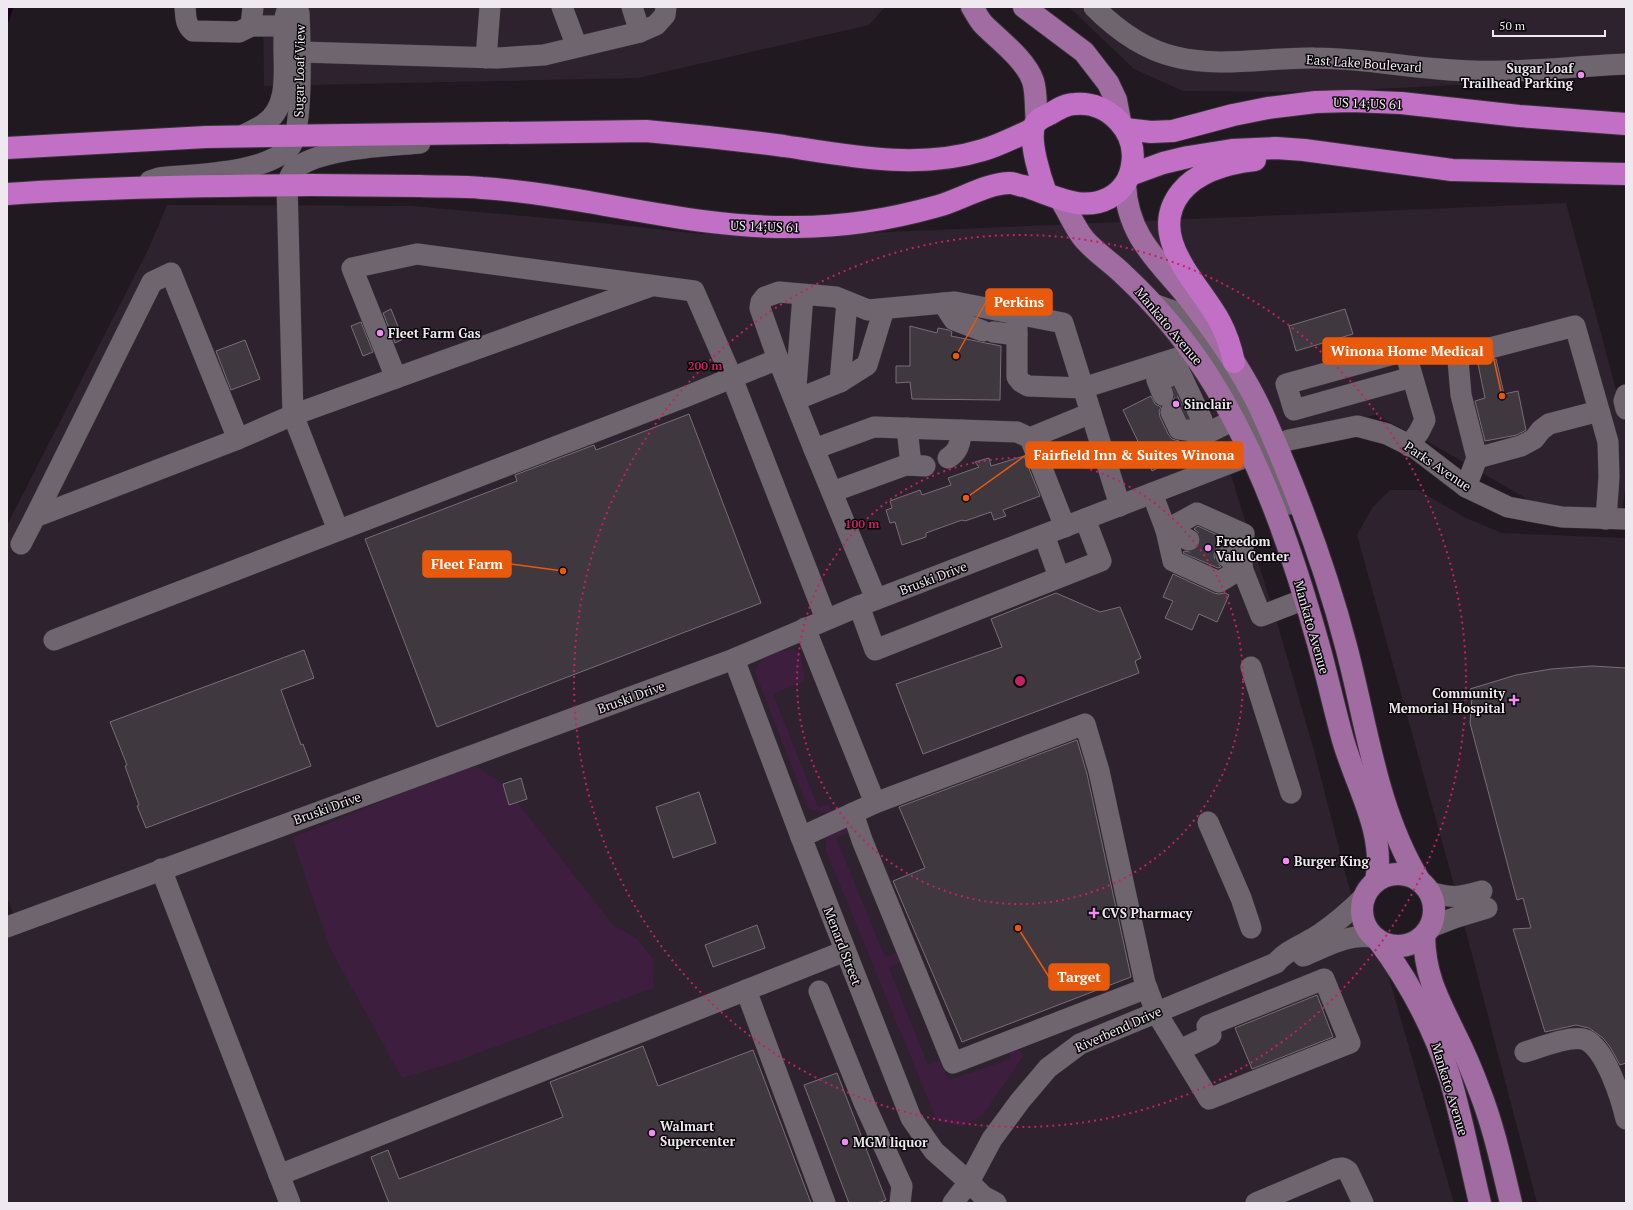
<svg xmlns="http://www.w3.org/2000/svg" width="1633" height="1210" font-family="'PT Serif',serif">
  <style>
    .built { fill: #2d222d }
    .green { fill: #3e1e3f }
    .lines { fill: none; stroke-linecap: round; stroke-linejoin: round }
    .stream { stroke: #1a001d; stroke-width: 4.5 }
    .building { fill: #3f383f; stroke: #776f77 }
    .minor-tunnel { stroke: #3f383f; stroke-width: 21; stroke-dasharray: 21 10; stroke-linecap: butt }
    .minor-casing { stroke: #383338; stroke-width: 22 }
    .major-casing { stroke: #383338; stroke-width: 24 }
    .highway-casing { stroke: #383338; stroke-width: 24 }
    .minor { stroke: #6e656e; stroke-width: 21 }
    .major { stroke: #a06ca2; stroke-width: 22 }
    .highway { stroke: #c270c5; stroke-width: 22 }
    .ring { fill: none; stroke: #c42262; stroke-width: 2; stroke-dasharray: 2 4 }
    .poi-dot { fill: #f18bf5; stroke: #080608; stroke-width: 1.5 }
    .labels { text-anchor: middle; stroke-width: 3; stroke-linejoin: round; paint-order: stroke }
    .street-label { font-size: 13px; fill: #eee9ee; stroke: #080608 }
    .poi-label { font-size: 13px; font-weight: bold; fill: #eee9ee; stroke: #080608; text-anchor: start }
    .centre { fill: #c42262; stroke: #080608; stroke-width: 2 }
    .ring-label { font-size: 12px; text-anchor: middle; font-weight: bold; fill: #c42262; stroke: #080608; stroke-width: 3; stroke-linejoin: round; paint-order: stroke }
    .leader { fill: none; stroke: #e8590c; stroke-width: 1.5 }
    .callout-dot { fill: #e8590c; stroke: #080608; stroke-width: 1.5 }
    .callout { fill: #e8590c; stroke: #e8590c; stroke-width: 1.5 }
    .callout-label { font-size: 14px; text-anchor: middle; font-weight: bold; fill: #fff }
  </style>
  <rect width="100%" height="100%" fill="#201920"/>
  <g class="built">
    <polygon points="263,7 885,7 869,25 638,78 264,86"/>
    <polygon points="1069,7 1626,7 1626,68 1535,73 1535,81 1318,92 1183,91 1134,69"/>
    <polygon points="1566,203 1626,427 1626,482 1622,512 1541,507 1423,439 1375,415 1225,456 1279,629 1315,754 1347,880 1370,951 1387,971 1454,1203 7,1203 7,927 17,923 7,898 7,525 149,248 167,205 412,206 602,223 702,234 816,235"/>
    <polygon points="1390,490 1418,490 1466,518 1502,533 1626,538 1626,1203 1537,1203 1448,863 1357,535 1372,508"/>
  </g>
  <g class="green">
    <path d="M 790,649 L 800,652 L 805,677 L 803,682 L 773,694 L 818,807 L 829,804 L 831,811 L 820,813 L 808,808 L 755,672 C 760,654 775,654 790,649 Z"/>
    <polygon points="473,764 503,784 613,925 637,939 654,960 653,988 452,1063 402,1078 330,948 292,838"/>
    <path d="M 845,825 L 851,829 L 848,833 L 836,838 L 885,957 L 896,953 L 899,954 L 900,962 L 889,968 L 928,1065 L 939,1061 L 949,1080 L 1010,1059 L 1008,1044 L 1012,1043 L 1024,1055 L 983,1115 L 962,1127 L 937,1121 L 826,851 C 824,833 830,831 845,825 Z"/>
  </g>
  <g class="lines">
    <polyline class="stream" points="7,20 11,7"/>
  </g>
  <g class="building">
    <polygon points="391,309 403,339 395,343 383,313"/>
    <polygon points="1345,309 1353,334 1296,351 1289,326"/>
    <polygon points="361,322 373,352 363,356 351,326"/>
    <polygon points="910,326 937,333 938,328 949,330 952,332 951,336 1001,346 1000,400 912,399 910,382 896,383 896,366 910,366"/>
    <polygon points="245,340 260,379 231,390 216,351"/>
    <polygon points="1496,359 1504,394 1518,391 1526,430 1517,435 1485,441 1475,401 1485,398 1478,364"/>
    <polygon points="1173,387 1188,418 1182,407 1178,402 1173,400 1175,396"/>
    <polygon points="1151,396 1155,404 1161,407 1159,411 1160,417 1168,434 1172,439 1179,441 1185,454 1152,471 1123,410"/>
    <polygon points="689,414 761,603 437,727 365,539 517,481 515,475 594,445 596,450"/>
    <polygon points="1024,456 1040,496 1003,510 1006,516 994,520 991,512 965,521 962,520 926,533 926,537 902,545 895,522 890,523 886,510 892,508 890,501 920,490 922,495 951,485 948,478 979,467 975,462 989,458 991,466"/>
    <polygon points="1198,526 1232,542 1231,546 1227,544 1222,545 1216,549 1214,555 1215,561 1221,567 1218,568 1183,553 1184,551 1190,552 1196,550 1200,545 1201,538 1199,533 1194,529"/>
    <polygon points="1173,574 1214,593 1219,594 1225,593 1229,595 1217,622 1199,614 1192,630 1165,618 1173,601 1163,597"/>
    <polygon points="1056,593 1100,612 1120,607 1141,658 1135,661 1139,673 923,754 896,684 1002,647 991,619"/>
    <polygon points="304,650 314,678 281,690 301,745 303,744 311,766 146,828 137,806 139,805 125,766 127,765 110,722"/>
    <polygon points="1592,666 1626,668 1626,1063 1620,1065 1610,1047 1603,1038 1589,1028 1576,1025 1545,1032 1513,929 1531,928 1523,898 1517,900 1470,723 1472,697 1470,689 1516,675 1551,669"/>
    <polygon points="1077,740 1087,774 1131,977 962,1042 893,881 925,868 899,807"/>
    <polygon points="521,778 527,799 509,805 503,784"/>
    <polygon points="699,792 716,843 673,858 656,807"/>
    <polygon points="757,925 765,948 713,967 705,945"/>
    <polygon points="1317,995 1333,1037 1252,1069 1235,1028"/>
    <polygon points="643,1046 658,1086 753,1050 811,1203 389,1203 371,1157 388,1150 399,1179 563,1117 550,1082"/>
    <polygon points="837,1073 886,1200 877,1203 849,1203 804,1085"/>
  </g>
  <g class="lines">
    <g class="minor-tunnel">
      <polyline points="1168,377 1190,424"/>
      <polyline points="1189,540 1226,556"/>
    </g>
    <defs>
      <g id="minor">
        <path d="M 185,7 C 186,17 185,24 193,31 L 239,32 L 251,26 L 284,26"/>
        <polyline points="562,7 577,47"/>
        <polyline points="632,7 640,32"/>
        <path d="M 1094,7 C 1116,29 1145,50 1176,57 C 1219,68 1270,57 1315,58 C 1367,58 1419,70 1472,71 C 1523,73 1575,66 1626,64"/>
        <polyline points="251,26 253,7"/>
        <polyline points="301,52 497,58 544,55 640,32 656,25 665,15 666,7"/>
        <polyline points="486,58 490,7"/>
        <path d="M 242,136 C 249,132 257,129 264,124 C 291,106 283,68 284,40 C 284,29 283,17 289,7"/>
        <path d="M 150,181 L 159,178 C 195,174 265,174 290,147 C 304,132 300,36 299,13 L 296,7"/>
        <polyline points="803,295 795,400 840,382 847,302"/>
        <polyline points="943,303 954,320 983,331"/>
        <polyline points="1156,305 1173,311 1190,329 1208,352 1238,412 1246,424 1260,438 1268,443 1276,445 1289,440 1357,426 1387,434 1415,448 1466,487 1508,507 1562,517 1626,519"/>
        <polyline points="1017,314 1017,377 1021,382 1028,386 1083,388 1193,353"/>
        <polyline points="993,332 1017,335"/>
        <polyline points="778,359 760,308 761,302 765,297 779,292 836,297 868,310 955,302 1063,323 1120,506"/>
        <polyline points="1162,363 1166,371 1179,371 1202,420 1194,431 1197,438"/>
        <polyline points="396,378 352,268 417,254 694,291 732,378 826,619"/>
        <polyline points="840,382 867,365 884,309"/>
        <polyline points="1163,395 1157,380 1166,371 1168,377"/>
        <polyline points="1626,395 1624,401 1626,409"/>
        <polyline points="1171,412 1179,429 1194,431"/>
        <polyline points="907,428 911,465"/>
        <polyline points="1030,438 1091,413"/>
        <polyline points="1409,446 1419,432 1425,420 1405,351 1286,384 1294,410 1412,377"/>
        <path d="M 948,458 C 959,452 960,442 962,430"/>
        <polyline points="1477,458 1521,446 1534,439 1541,430 1549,424 1599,411"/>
        <polyline points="1208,471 1197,438 1234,420"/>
        <polyline points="1466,487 1477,458 1461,395 1458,360 1467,354 1575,326 1608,442 1609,477 1606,519"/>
        <polyline points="832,492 906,465 925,466"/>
        <polyline points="1152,493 1166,530 1197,513 1244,534 1242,568 1226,556"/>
        <polyline points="35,517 152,282 171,273 238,439"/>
        <path d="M 338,530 L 293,415 L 287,185 C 289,180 290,173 295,169 C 320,148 388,146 420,143"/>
        <polyline points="1166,530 1173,561 1219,582 1242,568 1261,616 1305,599"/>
        <polyline points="1166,530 1189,540"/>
        <polyline points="1044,535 1059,577"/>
        <polyline points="21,544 35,517 238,439 293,415 651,286"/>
        <polyline points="876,599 814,449 874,427 1017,432 1030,438 1065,527"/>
        <polyline points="859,606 875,650 1101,561 1085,519"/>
        <polyline points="805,628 875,803"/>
        <polyline points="54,640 690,395 778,359 814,449"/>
        <polyline points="734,659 801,837 911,1118 934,1151 969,1182 983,1196 996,1203"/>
        <polyline points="1251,667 1291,793"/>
        <polyline points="853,813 862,840 953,1063 1147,988"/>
        <polyline points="1208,822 1241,898 1251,928"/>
        <polyline points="801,837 875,803 1085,724 1099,771 1145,983 1156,1012 1209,1099 1350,1043 1324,979 1207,1026 1211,1035 1180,1050"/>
        <polyline points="161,869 290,1203"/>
        <path d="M 1430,892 C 1453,899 1460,897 1482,891"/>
        <path d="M 7,927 L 734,659 L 859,606 L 1251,455 C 1273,465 1280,483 1289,504"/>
        <polyline points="1431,927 1454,918 1487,908"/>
        <path d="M 1303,956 C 1328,946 1346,934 1373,937"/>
        <polyline points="746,990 825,1203"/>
        <polyline points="819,991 865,1105 902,1186 900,1203"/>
        <path d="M 1525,1052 C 1539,1048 1572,1034 1586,1040 C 1606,1050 1621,1098 1626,1119"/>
        <polyline points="279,1175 845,951"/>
        <path d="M 953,1203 L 969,1182 L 992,1139 L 1020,1101 L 1048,1068 L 1080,1044 L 1276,963 C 1286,950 1307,943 1320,934 C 1336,923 1351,910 1365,896"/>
        <polyline points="1256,1203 1336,1169 1343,1168 1348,1171 1363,1203"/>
      </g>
      <g id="major">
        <path d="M 972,7 C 976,13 979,20 984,25 C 999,40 1026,60 1033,81 C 1037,94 1035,108 1037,121"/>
        <polyline points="1024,7 1084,52 1108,83 1116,100 1120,121"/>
        <path d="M 1125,185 C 1128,241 1163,264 1194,305 C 1221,340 1247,378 1265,419 C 1297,492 1326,569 1346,646 C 1367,725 1376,809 1419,880"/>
        <path d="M 1060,199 C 1069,212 1074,227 1084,239 C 1096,253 1111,262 1124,275 C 1155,304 1183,337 1206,372 C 1259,454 1292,550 1318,643 C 1327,675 1334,708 1343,740 C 1356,786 1386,833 1376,881"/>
        <circle cx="1398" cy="910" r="36"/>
        <path d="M 1424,936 C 1425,978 1439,1000 1456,1036 C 1465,1054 1473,1073 1480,1092 C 1494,1128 1502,1166 1511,1203"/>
        <path d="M 1378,940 C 1409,981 1434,1029 1450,1078 C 1462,1119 1470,1161 1480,1203"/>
      </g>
      <g id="highway">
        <polyline points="1125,129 1151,132 1173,131 1233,115 1268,108 1316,102 1352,101 1401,103 1519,116 1626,124"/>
        <path d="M 7,148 L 206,137 L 646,131 C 692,135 738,140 784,146 C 849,156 919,170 983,150 C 1000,145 1017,136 1033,129"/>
        <polyline points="1130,175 1163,163 1188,157 1232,150 1276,148 1304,150 1452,170 1626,174"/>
        <path d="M 7,194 C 108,187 209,186 310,185 C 347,185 383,186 420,186 C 441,187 462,186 482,188 C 588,195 689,229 796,227 C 844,227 892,219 938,206 C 960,200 987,183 1010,183 C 1014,183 1020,186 1024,186 C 1051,194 1081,213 1109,198 C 1122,191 1130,179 1132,165 C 1138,132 1109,101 1075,104 C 1066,104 1058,109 1050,114 C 1043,117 1037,119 1034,126 C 1029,142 1040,177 1046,193"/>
        <path d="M 1234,362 C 1231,348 1227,335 1220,322 C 1200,284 1145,237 1181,192 C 1198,171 1228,163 1255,160"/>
      </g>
    </defs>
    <use href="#minor" class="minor-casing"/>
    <use href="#major" class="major-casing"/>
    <use href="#highway" class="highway-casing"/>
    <use href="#minor" class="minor"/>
    <use href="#major" class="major"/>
    <use href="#highway" class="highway"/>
  </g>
  <g class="ring">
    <circle cx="1020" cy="681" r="223"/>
    <circle cx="1020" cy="681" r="446"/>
  </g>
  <g class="poi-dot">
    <circle cx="1581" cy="75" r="4"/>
    <circle cx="380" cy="333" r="4"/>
    <circle cx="1176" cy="404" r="4"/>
    <circle cx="1208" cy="548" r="4"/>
    <path d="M1512 694h4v4h4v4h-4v4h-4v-4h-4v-4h4z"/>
    <circle cx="1286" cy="861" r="4"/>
    <path d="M1092 907h4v4h4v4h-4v4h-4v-4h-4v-4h4z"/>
    <circle cx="652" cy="1133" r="4"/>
    <circle cx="845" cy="1142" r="4"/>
  </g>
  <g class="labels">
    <g class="street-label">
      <text transform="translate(1364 63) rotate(4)" y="5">East Lake Boulevard</text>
      <text transform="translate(299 71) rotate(-89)" y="5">Sugar Loaf View</text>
      <text transform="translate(1368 103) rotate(2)" y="5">US 14;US 61</text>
      <text transform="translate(765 226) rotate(2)" y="5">US 14;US 61</text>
      <text transform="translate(1169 326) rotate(50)" y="5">Mankato Avenue</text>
      <text transform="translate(1438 466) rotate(34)" y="5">Parks Avenue</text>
      <text transform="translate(933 578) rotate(-21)" y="5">Bruski Drive</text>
      <text transform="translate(1312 627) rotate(74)" y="5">Mankato Avenue</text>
      <text transform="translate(631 697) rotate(-20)" y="5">Bruski Drive</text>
      <text transform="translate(327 808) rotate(-20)" y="5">Bruski Drive</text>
      <text transform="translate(843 946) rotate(69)" y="5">Menard Street</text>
      <text transform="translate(1118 1029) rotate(-24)" y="5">Riverbend Drive</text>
      <text transform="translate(1450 1089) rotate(73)" y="5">Mankato Avenue</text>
    </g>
    <g class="poi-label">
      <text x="1573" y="73" text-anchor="end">Sugar Loaf<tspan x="1573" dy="15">Trailhead Parking</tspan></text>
      <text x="388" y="338">Fleet Farm Gas</text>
      <text x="1184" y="409">Sinclair</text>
      <text x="1216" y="546">Freedom<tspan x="1216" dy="15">Valu Center</tspan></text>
      <text x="1505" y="698" text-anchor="end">Community<tspan x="1505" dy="15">Memorial Hospital</tspan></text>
      <text x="1294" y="866">Burger King</text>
      <text x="1102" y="918">CVS Pharmacy</text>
      <text x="660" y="1131">Walmart<tspan x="660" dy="15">Supercenter</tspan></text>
      <text x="853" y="1147">MGM liquor</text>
    </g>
  </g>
  <circle cx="1020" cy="681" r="6" class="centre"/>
  <g class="ring-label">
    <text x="705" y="370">200 m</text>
    <text x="862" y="528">100 m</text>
  </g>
  <path class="leader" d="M956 356L986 302M1502 396L1492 351M966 498L1026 455M563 571L511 564M1018 928L1049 977"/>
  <g class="callout-dot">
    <circle cx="956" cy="356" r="4"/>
    <circle cx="1502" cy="396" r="4"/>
    <circle cx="966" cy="498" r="4"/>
    <circle cx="563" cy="571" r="4"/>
    <circle cx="1018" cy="928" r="4"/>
  </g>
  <g class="callout">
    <rect x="986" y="289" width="66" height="26" rx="4"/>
    <rect x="1323" y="338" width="169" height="26" rx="4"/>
    <rect x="1026" y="442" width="217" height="26" rx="4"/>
    <rect x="423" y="551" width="88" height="26" rx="4"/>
    <rect x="1049" y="964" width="60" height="26" rx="4"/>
  </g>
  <g class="callout-label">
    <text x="1019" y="307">Perkins</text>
    <text x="1407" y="356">Winona Home Medical</text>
    <text x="1134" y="460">Fairfield Inn &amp; Suites Winona</text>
    <text x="467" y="569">Fleet Farm</text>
    <text x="1079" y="982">Target</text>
  </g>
  <rect width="1633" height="1210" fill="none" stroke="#eee9ee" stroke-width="16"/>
  <path d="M1493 30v6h112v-6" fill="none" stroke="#eee9ee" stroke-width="2"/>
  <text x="1499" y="30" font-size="12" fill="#eee9ee" stroke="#080608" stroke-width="3" paint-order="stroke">50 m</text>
</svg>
